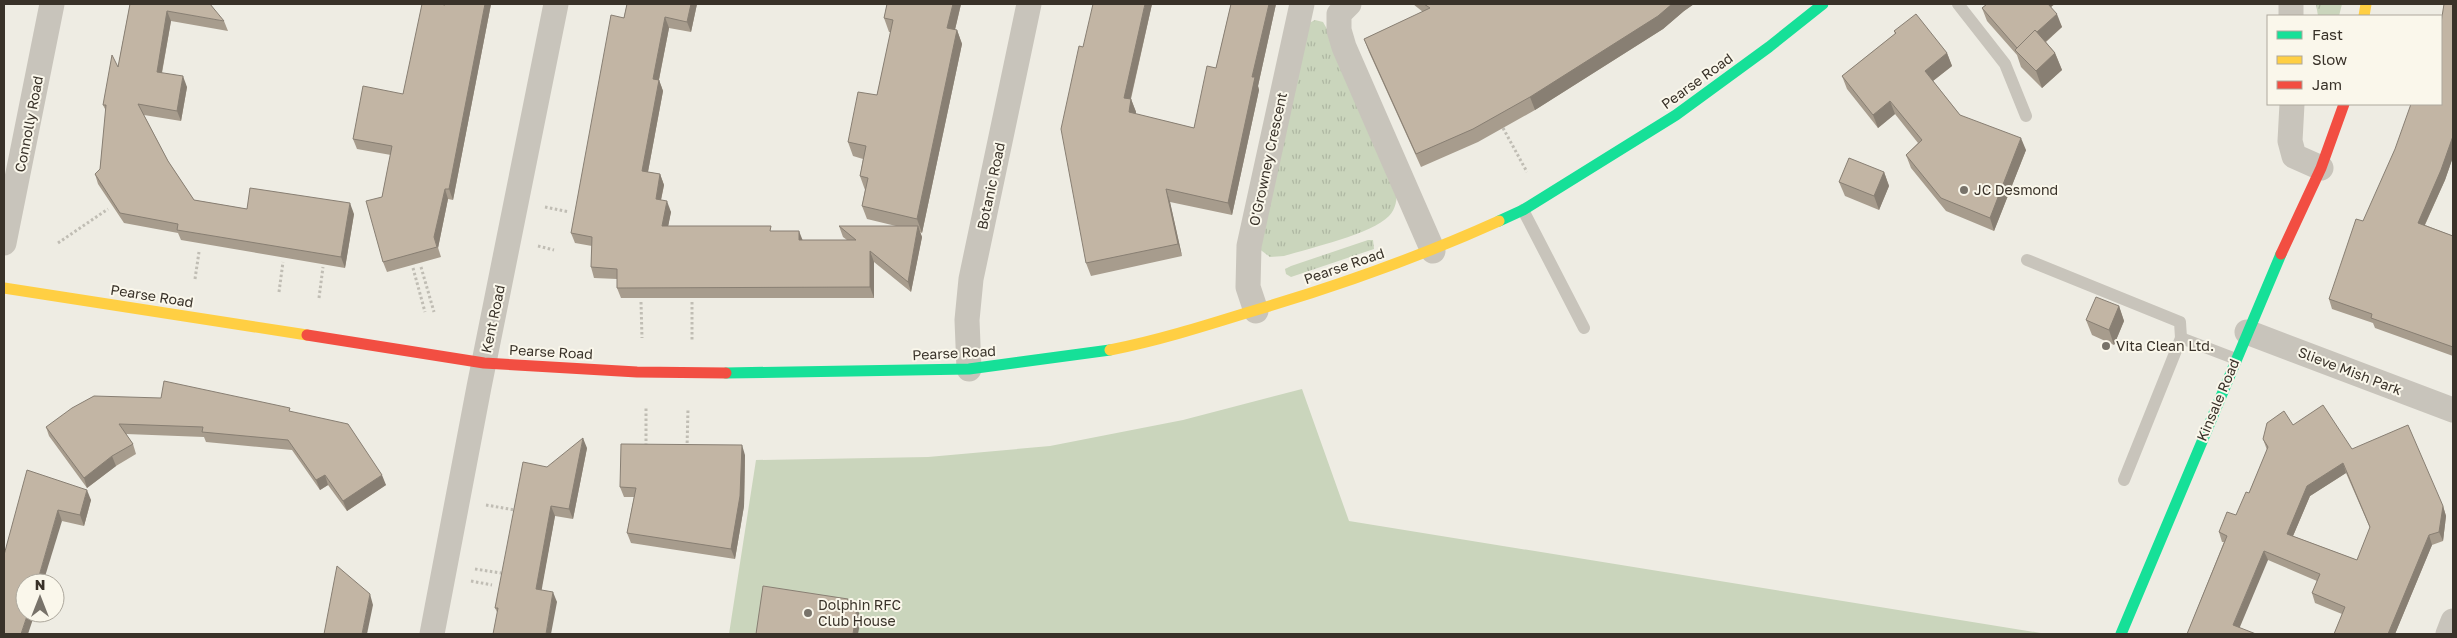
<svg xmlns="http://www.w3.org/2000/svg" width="2457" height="638" font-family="'Golos Text',sans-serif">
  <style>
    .grass { fill: url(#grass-tufts) }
    .pitch { fill: #cad5bc }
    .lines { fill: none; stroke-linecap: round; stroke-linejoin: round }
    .path { stroke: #c0bdb4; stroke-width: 3; stroke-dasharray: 2.5 2.5; stroke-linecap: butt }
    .lane { stroke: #c8c4bb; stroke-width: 12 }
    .street { stroke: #c8c4bb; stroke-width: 25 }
    .fast { stroke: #16e098; stroke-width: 11 }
    .slow { stroke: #ffcf43; stroke-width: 11 }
    .jam { stroke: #f24e42; stroke-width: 11 }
    .wall { fill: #a79c8d; fill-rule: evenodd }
    .shaded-wall { fill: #887f73 }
    .building { fill: #c2b5a4; stroke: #887f73; fill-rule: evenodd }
    .poi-dot { fill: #78736a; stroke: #faf7eb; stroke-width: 2 }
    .labels { text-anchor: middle; stroke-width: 4; stroke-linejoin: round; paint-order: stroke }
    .street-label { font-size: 14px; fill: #393229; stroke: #faf7eb }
    .poi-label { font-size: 14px; fill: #393229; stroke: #faf7eb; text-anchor: start }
  </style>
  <defs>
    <pattern id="grass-tufts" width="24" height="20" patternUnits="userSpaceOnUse" patternTransform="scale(1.25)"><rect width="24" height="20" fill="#cad5bc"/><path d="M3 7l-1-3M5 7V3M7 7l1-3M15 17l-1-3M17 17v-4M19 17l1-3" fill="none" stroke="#aeb7a2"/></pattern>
  </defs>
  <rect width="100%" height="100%" fill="#eeece3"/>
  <g class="grass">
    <polygon points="2316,4 2342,4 2339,16 2318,16"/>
    <path d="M 1315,20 L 1323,22 L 1327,29 L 1397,190 C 1397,199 1396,209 1389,216 C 1372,234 1310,248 1284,256 L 1270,257 L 1258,248 L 1309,23 Z"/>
    <polygon points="1368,240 1373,240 1374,249 1291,277 1286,274 1285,269 1291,266"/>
  </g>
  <polygon class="pitch" points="1302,389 1349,521 2047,634 729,634 756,460 928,457 1050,446 1183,420"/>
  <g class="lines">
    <g class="path">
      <polyline points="1503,128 1527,172"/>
      <polyline points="545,207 569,212"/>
      <polyline points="58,243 108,209"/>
      <polyline points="538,246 554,250"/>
      <polyline points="421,267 434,312"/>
      <polyline points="413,268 425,312"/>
      <polyline points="195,279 199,252"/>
      <polyline points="279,292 283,262"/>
      <polyline points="319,298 323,267"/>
      <polyline points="641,302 642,338"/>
      <polyline points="692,302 692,340"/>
      <polyline points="646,446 646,408"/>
      <polyline points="687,448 688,409"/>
      <polyline points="486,505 515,510"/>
      <polyline points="475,569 501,573"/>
      <polyline points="471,581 492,585"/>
    </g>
    <g class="lane">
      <polyline points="1958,4 2005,64 2026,116"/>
      <polyline points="1523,210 1584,328"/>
      <polyline points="2027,260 2180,322 2181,338 2124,480"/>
      <polyline points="2181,338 2236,359"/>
    </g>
    <g class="street">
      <polyline points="1349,4 1339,14 1339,30 1344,47 1433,251"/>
      <polyline points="2291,4 2291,16"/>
      <polyline points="2292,104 2290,141 2294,156 2321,168"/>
      <polyline points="4,243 52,4"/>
      <polyline points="1256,311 1248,287 1249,246 1302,4"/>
      <polyline points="2247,332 2453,410"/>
      <polyline points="969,369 967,320 971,279 1029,4"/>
      <polyline points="432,634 479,387 556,4"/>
      <polyline points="2448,634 2453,621"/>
    </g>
    <g class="fast">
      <polyline points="1499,221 1523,210 1676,115 1769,47 1823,4"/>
      <polyline points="726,373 969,369 1110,350"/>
      <polyline points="2121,634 2281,254"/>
    </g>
    <g class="slow">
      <polyline points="2364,16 2366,4"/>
      <polyline points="4,288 307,335"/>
      <path d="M 1110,350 C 1156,341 1201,327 1246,313 C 1335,287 1415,259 1499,221"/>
    </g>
    <g class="jam">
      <polyline points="2281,254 2321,168 2344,104"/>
      <polyline points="307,335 484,363 637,372 726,373"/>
    </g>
  </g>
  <g class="wall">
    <polygon points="130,4 224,21 228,31 171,21 162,73 187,87 181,121 144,115 168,161 194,200 247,209 354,214 345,268 181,240 178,233 124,223 98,184 95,174 100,169 106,111 103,105 118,67"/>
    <polygon points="445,4 491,4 453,200 448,199 438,248 441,257 387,272 383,262 382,197 391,155 357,149 353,139 403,94"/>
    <polygon points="627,4 697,4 691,32 669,28 659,80 663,91 648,172 660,174 664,185 661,200 671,212 668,226 772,231 802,240 847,240 843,237 839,226 896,226 867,219 862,206 865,190 860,176 863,159 853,156 848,142 877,95 891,32 889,32 884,18 887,4 961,4 955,30 957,30 962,44 922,233 920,232 922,237 911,292 874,262 874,298 621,298 617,288 617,279 594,278 591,267 592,246 575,243 571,233"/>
    <polygon points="1152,4 1131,99 1136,112 1136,114 1194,128 1216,68 1231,4 1276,4 1258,86 1259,90 1232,215 1170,202 1182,256 1091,276 1086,263 1083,47"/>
    <polygon points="1413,4 1694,4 1684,11 1663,29 1535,110 1478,142 1421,167 1369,52 1364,39 1423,12"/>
    <polygon points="1987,4 2055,4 2051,7 2062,27 2046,42 2055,53 2062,70 2042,88 2021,67 2017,55 1987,21 1982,8"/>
    <polygon points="2453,4 2453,157 2445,180 2425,225 2453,236 2453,356 2375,328 2373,323 2332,309 2329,299 2363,221 2441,104"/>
    <polygon points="1894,31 1947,53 1952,66 1933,81 1960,115 2026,150 1994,231 1946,211 1911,168 1906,155 1918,143 1895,114 1878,128 1847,89 1842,76 1895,34"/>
    <polygon points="1884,172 1889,186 1879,210 1845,196 1839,182"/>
    <polygon points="2119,306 2124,321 2114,345 2092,335 2086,320"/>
    <polygon points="291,411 386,485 347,511 328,485 320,490 292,450 206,442 204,437 126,434 133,444 136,454 116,466 87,488 49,436 46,427"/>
    <path d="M 2293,425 L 2352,449 L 2443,506 L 2446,516 L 2443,541 L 2432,545 L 2395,634 L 2334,634 L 2342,614 L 2315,603 L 2312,593 L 2317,581 L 2268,560 L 2187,634 L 2224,542 L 2222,542 L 2219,532 L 2236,515 L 2249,493 L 2267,450 L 2263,439 ZM 2346,473 L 2370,528 L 2357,560 L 2293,536 L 2310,496 Z"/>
    <polygon points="587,448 573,519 555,516 541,590 557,602 497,612 495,608 547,467"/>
    <polygon points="745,455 744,506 735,559 631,543 627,533 634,497 624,497 620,487"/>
    <polygon points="27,470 91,500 84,526 62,521"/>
  </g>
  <g class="shaded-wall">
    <polygon points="485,4 491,4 453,200 449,189"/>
    <polygon points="691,4 697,4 691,32 687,22"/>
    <polygon points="953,4 961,4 952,42 947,28"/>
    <polygon points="1145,4 1152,4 1128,110 1124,98"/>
    <polygon points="1269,4 1276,4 1258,86 1259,90 1232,215 1228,203 1252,77"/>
    <polygon points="1672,4 1694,4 1684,11 1663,29 1535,110 1530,97"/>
    <polygon points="2044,4 2054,4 2047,11"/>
    <polygon points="167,11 171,21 160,82 157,72"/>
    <polygon points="2057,14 2062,27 2025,60 2018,49"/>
    <polygon points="665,17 669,28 657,89 653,79"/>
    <polygon points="957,30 962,44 922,233 917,219"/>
    <polygon points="1947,53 1952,66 1929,84 1925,71"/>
    <polygon points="2055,53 2062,70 2042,88 2036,71"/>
    <polygon points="183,76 187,87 181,121 177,111"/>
    <polygon points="659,80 663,91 646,182 642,171"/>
    <polygon points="1131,99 1136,112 1133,125 1129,112"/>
    <polygon points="1890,101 1895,114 1878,128 1873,115"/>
    <polygon points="2453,136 2453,157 2445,180 2421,233 2418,223"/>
    <polygon points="2021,138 2026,150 1994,231 1990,218"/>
    <polygon points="1884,172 1889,186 1879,210 1874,196"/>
    <polygon points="660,174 664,185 659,209 656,199"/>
    <polygon points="445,189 448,199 438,248 441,257 434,237"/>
    <polygon points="1166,189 1170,202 1182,256 1178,244"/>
    <polygon points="667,201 671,212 666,237 662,226"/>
    <polygon points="350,203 354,214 345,268 341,257"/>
    <polygon points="918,226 922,237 911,292 908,282"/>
    <polygon points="799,231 803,241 799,240"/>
    <polygon points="870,251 874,262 874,298 870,287"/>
    <polygon points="2119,306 2124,321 2114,345 2109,330"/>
    <polygon points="583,438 587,448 573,519 569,509"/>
    <polygon points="742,445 745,455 744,506 735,559 731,549"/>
    <polygon points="112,456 116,466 87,488 84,478"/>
    <polygon points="2343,463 2346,473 2310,496 2290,543 2287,534 2307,486"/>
    <polygon points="325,475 328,485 320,490 316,480"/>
    <polygon points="382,475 386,485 347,511 343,501"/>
    <polygon points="87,490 91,500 84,526 80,515"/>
    <polygon points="551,506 555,516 540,599 536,589"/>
    <polygon points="2443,506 2446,516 2443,541 2439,532"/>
    <polygon points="58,510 62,521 43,583 37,583"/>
    <polygon points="2429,535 2432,545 2395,634 2388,634"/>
    <polygon points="2264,551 2268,560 2237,634 2233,625"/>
    <polygon points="553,592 557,602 551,634 546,634"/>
    <polygon points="370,594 373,605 367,634 362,634"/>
    <polygon points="848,599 852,609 846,606"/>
    <polygon points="857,608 861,618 858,634 853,634"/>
    <polygon points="28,613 35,613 28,634 21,634"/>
  </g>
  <g class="building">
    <polygon points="130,4 210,4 224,21 167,11 157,72 183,76 177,111 138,104 168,161 194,200 247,209 250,188 350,203 341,257 177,230 178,224 120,213 95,174 100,169 106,105 103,105 112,55 118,67"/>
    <polygon points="422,4 440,4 445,5 445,4 485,4 449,189 445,189 434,237 437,247 383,262 366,201 382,197 392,146 353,139 363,86 403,94"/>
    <polygon points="627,4 691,4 687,22 665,17 653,79 659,80 642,171 660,174 656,199 667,201 662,226 771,226 770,231 799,231 799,240 856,240 839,226 918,226 908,282 870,251 870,287 617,288 617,269 591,267 592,237 571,233 611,15 624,18"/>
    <polygon points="887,4 953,4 947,28 957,30 917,219 862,206 868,178 860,176 866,146 848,142 858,92 877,95 893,20 884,18"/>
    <polygon points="1093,4 1145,4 1124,98 1131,99 1129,112 1194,128 1207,66 1216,68 1231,4 1269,4 1252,77 1255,77 1228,203 1166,189 1178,244 1086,263 1061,129 1079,46 1083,47"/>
    <polygon points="1424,4 1672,4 1658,16 1530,97 1473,129 1416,154 1364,39 1430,8"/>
    <polygon points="1987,4 2048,4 2057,14 2037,32 2035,30 2017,48 1982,8"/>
    <polygon points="2444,4 2453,4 2453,136 2441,170 2418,223 2453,236 2453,347 2371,318 2372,314 2329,299 2356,219 2363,221 2395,149 2411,104 2441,104 2441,23"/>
    <polygon points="1916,14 1947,53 1925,71 1960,115 2021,138 1990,218 1941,198 1906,155 1922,140 1890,101 1873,115 1842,76 1896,33 1894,31"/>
    <polygon points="2035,30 2055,53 2036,71 2015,50"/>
    <polygon points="1849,158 1884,172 1874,196 1839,182"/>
    <polygon points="2096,297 2119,306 2109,330 2086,320"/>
    <polygon points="164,381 290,408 289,411 348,424 382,475 343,501 325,475 316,480 288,440 202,432 203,427 119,424 133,444 112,456 84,478 46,427 72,408 94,396 161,398"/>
    <path d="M 2323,405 L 2352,449 L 2408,425 L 2443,506 L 2439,532 L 2429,535 L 2388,634 L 2334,634 L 2345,607 L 2312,593 L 2320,574 L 2264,551 L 2233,625 L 2256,634 L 2187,634 L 2227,536 L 2219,532 L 2227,512 L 2236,515 L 2246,492 L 2249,493 L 2268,447 L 2263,439 L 2267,423 L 2284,411 L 2293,425 ZM 2343,463 L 2370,527 L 2357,560 L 2287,534 L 2307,486 Z"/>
    <polygon points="583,438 569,509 551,506 536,589 553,592 546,634 493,634 498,608 495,608 523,462 547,467"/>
    <polygon points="621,444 742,445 740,496 731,549 627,533 636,488 620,487"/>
    <polygon points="27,470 87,490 80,515 58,510 37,583 25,583 25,613 28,613 21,634 4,634 4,555"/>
    <polygon points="337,566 370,594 362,634 324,634"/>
    <polygon points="763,586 848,599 846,606 857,608 853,634 756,634"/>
  </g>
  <g class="poi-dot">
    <circle cx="1964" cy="190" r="5"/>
    <circle cx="2106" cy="346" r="5"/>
    <circle cx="808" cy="613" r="5"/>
  </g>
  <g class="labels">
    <g class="street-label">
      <text transform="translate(1697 81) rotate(-36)" y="5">Pearse Road</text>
      <text transform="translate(29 124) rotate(-79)" y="5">Connolly Road</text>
      <text transform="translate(1268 159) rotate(-78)" y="5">O'Growney Crescent</text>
      <text transform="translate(991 186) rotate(-78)" y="5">Botanic Road</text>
      <text transform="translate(1344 266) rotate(-19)" y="5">Pearse Road</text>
      <text transform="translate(152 296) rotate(9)" y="5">Pearse Road</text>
      <text transform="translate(493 319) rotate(-78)" y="5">Kent Road</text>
      <text transform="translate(551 352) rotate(3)" y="5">Pearse Road</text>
      <text transform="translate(954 353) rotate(-3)" y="5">Pearse Road</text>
      <text transform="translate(2350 371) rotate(21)" y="5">Slieve Mish Park</text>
      <text transform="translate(2218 400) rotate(-67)" y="5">Kinsale Road</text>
    </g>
    <g class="poi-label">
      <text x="1974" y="195">JC Desmond</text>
      <text x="2116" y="351">Vita Clean Ltd.</text>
      <text x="818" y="610">Dolphin RFC<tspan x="818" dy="16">Club House</tspan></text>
    </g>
  </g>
  <rect width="2457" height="638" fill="none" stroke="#393229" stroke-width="10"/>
  <rect x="2267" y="15" width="175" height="90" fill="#faf7eb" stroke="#ada89d"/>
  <rect x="2277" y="31" width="25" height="8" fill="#16e098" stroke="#ada89d"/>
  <text x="2312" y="40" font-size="15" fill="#393229">Fast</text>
  <rect x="2277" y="56" width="25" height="8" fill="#ffcf43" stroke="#ada89d"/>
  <text x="2312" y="65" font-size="15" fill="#393229">Slow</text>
  <rect x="2277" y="81" width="25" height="8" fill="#f24e42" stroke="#ada89d"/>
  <text x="2312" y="90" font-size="15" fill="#393229">Jam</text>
  <g transform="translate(40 598)"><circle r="24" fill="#faf7eb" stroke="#ada89d"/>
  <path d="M0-4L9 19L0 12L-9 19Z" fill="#78736a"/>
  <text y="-8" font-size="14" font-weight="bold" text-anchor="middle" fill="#393229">N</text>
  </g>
</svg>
